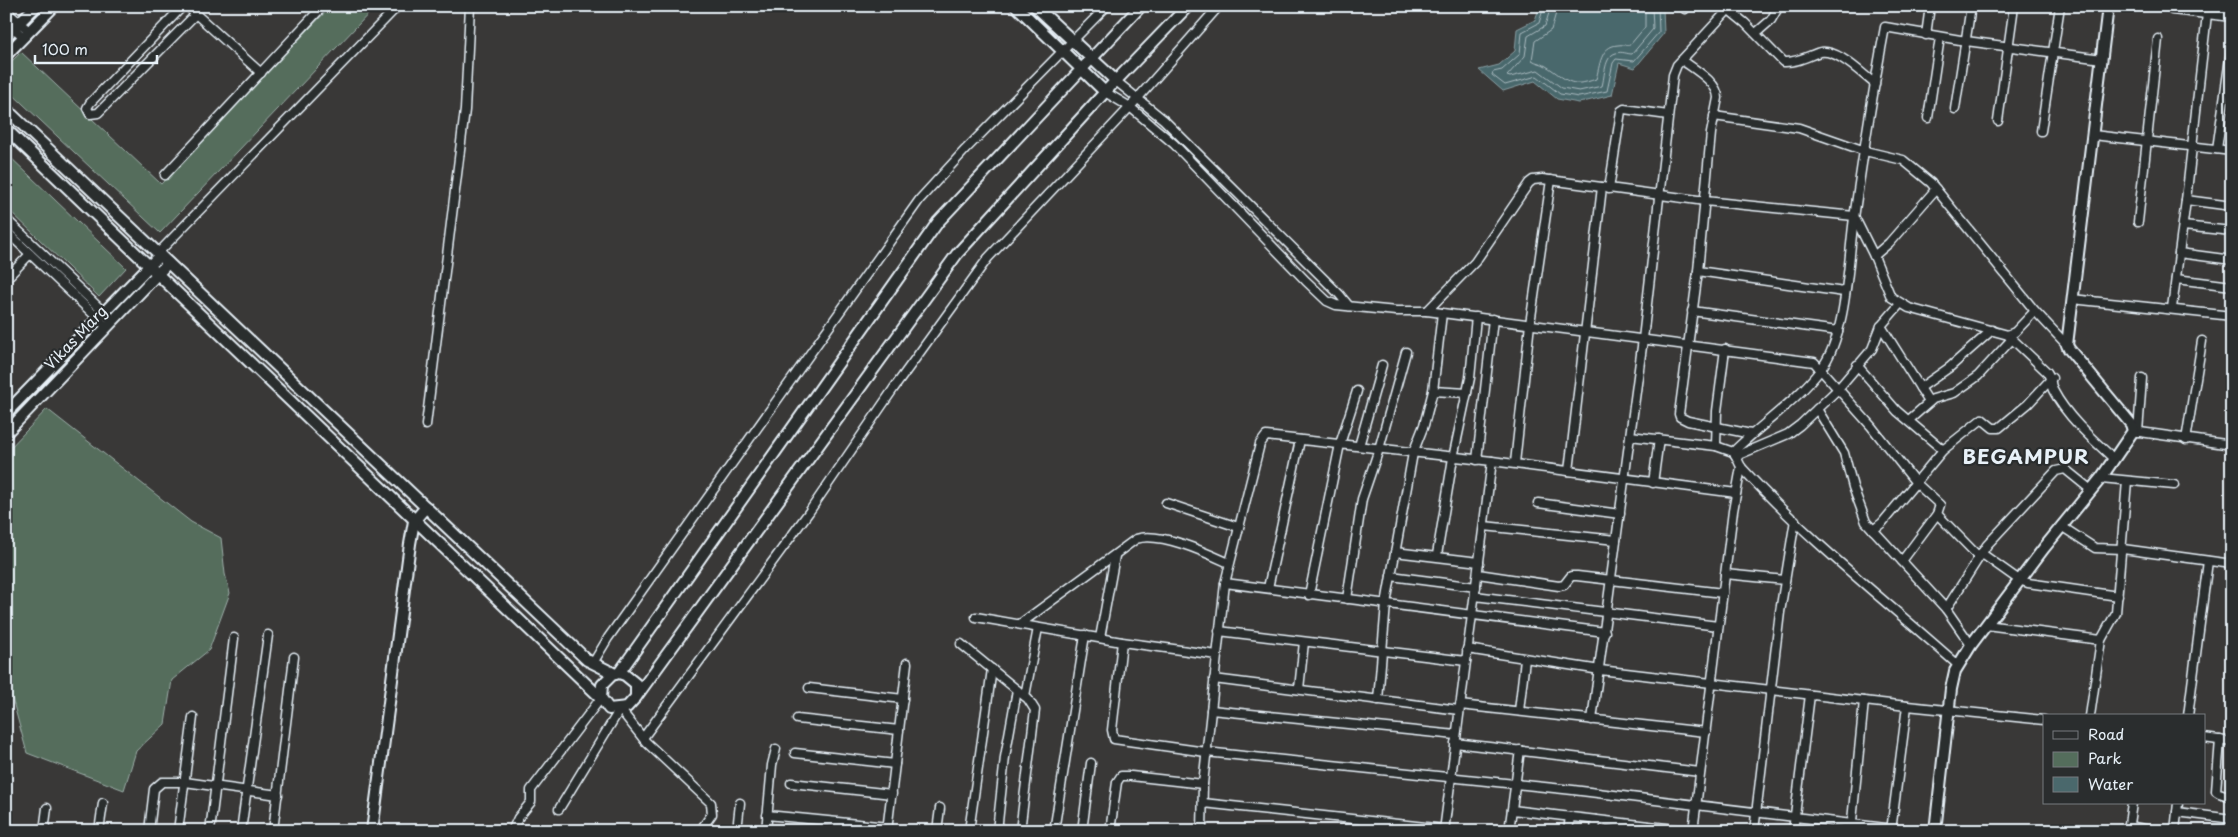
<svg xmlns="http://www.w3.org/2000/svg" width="2238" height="837" font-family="'Playpen Sans',sans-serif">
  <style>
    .green { fill: #546d5c; stroke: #9eafaa }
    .water { fill: #4a686c; stroke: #899fa4 }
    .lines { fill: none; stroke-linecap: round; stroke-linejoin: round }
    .shore { stroke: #a9bac0; stroke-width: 1 }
    .street-casing { stroke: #e8f1f8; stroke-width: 11 }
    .secondary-casing { stroke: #e8f1f8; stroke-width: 14 }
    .street { stroke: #2a2d2e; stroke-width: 8 }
    .secondary { stroke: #2a2d2e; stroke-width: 10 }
    .labels { text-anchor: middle; stroke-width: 4.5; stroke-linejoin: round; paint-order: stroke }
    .street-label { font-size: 15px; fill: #e8f1f8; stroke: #2a2d2e }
    .district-label { font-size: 20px; font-weight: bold; letter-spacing: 1px; fill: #e8f1f8; stroke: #2a2d2e }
  </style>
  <rect width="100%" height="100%" fill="#393837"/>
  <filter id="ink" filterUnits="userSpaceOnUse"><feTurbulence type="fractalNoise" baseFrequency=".02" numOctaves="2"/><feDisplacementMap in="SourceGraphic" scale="10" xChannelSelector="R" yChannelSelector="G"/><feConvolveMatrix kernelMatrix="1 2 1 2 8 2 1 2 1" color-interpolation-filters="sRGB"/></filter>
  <g filter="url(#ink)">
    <g class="green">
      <polygon points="331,6 376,6 160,233 6,88 6,67 21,52 161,184"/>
      <polygon points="6,153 126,268 99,297 6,207"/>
      <polygon points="47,409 191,522 221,538 225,574 230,593 209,650 172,680 165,724 136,751 124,790 27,753 6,676 6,452"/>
    </g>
    <polygon class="water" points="1540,6 1660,6 1663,8 1664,33 1635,68 1619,63 1612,95 1579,103 1557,99 1535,81 1503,91 1479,70 1499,65 1515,51 1517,29 1535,20"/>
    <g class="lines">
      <g class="shore">
        <polyline points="1544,6 1539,23 1522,32 1520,54 1502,70 1493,72 1492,75 1505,85 1537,76 1560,94 1579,97 1607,91 1613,63 1616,59 1634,61 1659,32 1658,6"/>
        <path d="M 1551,6 L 1545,26 L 1528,36 L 1525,56 L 1507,76 L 1510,77 L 1538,70 L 1562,88 L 1579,91 L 1602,86 C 1605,76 1604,56 1616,53 C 1622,51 1627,54 1632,54 L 1653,29 L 1652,6"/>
        <path d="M 1558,6 L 1551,30 L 1535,41 L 1532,60 C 1536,63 1542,63 1546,66 C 1567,79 1569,89 1596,79 C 1600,66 1600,46 1618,45 C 1622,44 1626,46 1630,45 L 1645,27 L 1645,6"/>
      </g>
      <defs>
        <g id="street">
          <polyline points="183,6 90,103 87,108 90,114 98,113 195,15"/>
          <polyline points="187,6 261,73"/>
          <path d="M 1724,6 L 1745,23 L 1783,62 C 1795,63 1806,57 1817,53 C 1835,46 1861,73 1875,84"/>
          <polyline points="1685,9 1686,6"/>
          <polyline points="2172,10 2232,17"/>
          <polyline points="6,11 29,31"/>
          <polyline points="6,20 23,37"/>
          <polyline points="1756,33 1771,20 1779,6"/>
          <polyline points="1926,35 1930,6"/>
          <path d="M 1682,60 C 1694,69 1718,82 1718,98 L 1711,133 L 1698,271 L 1679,414 L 1680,417 L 1688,421 L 1751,434"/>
          <polyline points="1116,81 1164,120 1339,294 1349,306"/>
          <polyline points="1105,92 1130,107 1174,144 1306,281 1327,301 1336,305 1396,311 1427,311 1814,362 1871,426 1916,483 1940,505 1937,514 1902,561"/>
          <polyline points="1955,109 1971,6"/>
          <polyline points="1714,116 1799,128 1865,151 1903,160 1931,183 2035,311 2067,345"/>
          <polyline points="1928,118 1940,37"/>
          <polyline points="1998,121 2014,6"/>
          <polyline points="2041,131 2060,6"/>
          <polyline points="2093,135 2232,151"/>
          <polyline points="2217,149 2232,44"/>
          <polyline points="165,175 323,6"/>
          <polyline points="1609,189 1621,111 1624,109 1668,115"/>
          <polyline points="2186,200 2232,206"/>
          <polyline points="6,219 113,321"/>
          <polyline points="2138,222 2158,39"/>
          <polyline points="2183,226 2232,231"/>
          <polyline points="6,231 107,327"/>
          <polyline points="158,253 398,6"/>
          <polyline points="2179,253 2232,260"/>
          <polyline points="1874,256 1889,243 1936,189"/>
          <polyline points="1698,271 1844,292"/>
          <polyline points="6,279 30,254"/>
          <polyline points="2176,279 2232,286"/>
          <polyline points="2072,299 2232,316"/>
          <polyline points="2172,308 2186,200 2207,14"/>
          <polyline points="1427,311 1475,262 1529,183 1533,180 1542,179 1705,201 1854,216 1874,256 1891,297 1909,308 2008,335 2015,332 2035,311"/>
          <polyline points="1692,311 1838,331"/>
          <polyline points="1881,326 1929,402"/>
          <path d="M 2008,335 L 2047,372 C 2052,379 2050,384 2053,390 C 2067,417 2092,439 2114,459"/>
          <polyline points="1857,365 1897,411 1943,450"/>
          <polyline points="1920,388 1950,367 1992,330"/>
          <polyline points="1433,391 1467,393"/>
          <polyline points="1817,409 1844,453 1853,487 1866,522 1946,609 1971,645"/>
          <polyline points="1909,420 1933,399 1954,393 1978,376 2012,339"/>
          <polyline points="426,425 465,110 470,6"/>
          <polyline points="2133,431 2232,445"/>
          <polyline points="2138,432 2142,378"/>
          <path d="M 1630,436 L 1716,446 L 1733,452 C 1738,457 1738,464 1743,469 C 1808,540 1886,601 1958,665"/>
          <polyline points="2186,440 2202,341"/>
          <polyline points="1359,446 1382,365"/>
          <polyline points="1716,446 1717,411 1725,349"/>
          <path d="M 1733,452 C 1761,424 1797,401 1821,369 C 1847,335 1848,261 1854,218 C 1863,155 1873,91 1885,27 L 1966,41 L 2102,59"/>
          <polyline points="1736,456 1788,434 1800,425 1838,389 1872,349 1881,326 1900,304"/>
          <polyline points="1477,460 1493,319"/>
          <polyline points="1515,463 1530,324 1551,180"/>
          <polyline points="1569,471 1602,187"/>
          <polyline points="2101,478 2174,485"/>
          <polyline points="1653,483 1659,439"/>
          <polyline points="1166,503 1238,527"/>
          <polyline points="1538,503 1620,514"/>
          <polyline points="1937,514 1979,557"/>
          <polyline points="1484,526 1616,540"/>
          <polyline points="2061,526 2095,548 2123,549 2232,564"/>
          <polyline points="1873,530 1882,523 1943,450 1982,419 1993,428 1999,428 2028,404 2052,378"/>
          <polyline points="1395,552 1479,562"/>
          <polyline points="1981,553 2019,580 2028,583 2118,596"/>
          <polyline points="1437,555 1453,458 1470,378 1476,317"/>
          <polyline points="1478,574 1559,586 1564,585 1571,576 1577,576 1723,593"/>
          <polyline points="1725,574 1785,580"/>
          <polyline points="1391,576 1476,587"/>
          <polyline points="1225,583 1605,632"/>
          <polyline points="1268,588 1300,440"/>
          <polyline points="1309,595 1340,444 1357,391"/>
          <polyline points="1475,596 1718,626"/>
          <polyline points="1347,599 1362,499 1379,449 1406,352"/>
          <polyline points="1946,609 1987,545 2056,471 2065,469 2091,490"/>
          <polyline points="976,617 1122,642 1217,655"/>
          <path d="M 1020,624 L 1136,539 C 1160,531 1207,553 1229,563"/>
          <polyline points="1986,625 2101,640"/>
          <polyline points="1219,631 1466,661"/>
          <polyline points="1100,638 1115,556"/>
          <polyline points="1122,642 1112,730 1114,739 1206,752 1573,790 1910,831"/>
          <polyline points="961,644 1028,699 1035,710 1020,831"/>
          <polyline points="1467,649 1600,670 1907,706 2044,720"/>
          <polyline points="593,663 608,638 920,199 965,150 1107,6"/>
          <polyline points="1214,679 1459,710"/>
          <polyline points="809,688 903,699"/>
          <polyline points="1299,689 1304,642"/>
          <polyline points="1025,696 1038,628"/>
          <polyline points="1378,700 1386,604 1413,453 1424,425 1433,391 1442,313"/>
          <polyline points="1460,705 1706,732"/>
          <polyline points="1211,710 1456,735"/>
          <polyline points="1519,711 1525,659"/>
          <polyline points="2090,716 2101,640 2116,613 2127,481"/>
          <polyline points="2188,716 2208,561"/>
          <polyline points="797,719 899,730"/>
          <polyline points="1592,720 1643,339 1673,75 1677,65 1729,9"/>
          <polyline points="643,738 809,512 894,388 988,258 1130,107 1219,6"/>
          <polyline points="2204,738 2232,742"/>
          <polyline points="2220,740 2216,791 2219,793 2232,797"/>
          <polyline points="1455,743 1700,772"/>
          <polyline points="795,753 895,764"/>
          <polyline points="791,783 892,794"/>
          <polyline points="1203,803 1444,829"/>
          <polyline points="559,809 620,709 646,742 711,803 712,814 700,831"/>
          <polyline points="1512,810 1692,831"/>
          <polyline points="2177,812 2232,819"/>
          <polyline points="767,815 888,827"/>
          <polyline points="2128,826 2154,831"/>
          <polyline points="44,831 47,808"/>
          <polyline points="99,831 103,803"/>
          <polyline points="149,831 154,789 162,782 185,782 278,795"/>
          <polyline points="178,831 193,717"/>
          <polyline points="210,831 234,638"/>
          <polyline points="241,831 268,635"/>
          <polyline points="273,831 294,657"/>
          <polyline points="512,831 518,818 531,802 531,790 601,698"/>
          <polyline points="737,831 740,803"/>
          <polyline points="766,831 772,765 776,749"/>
          <polyline points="887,831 907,663"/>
          <polyline points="937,831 940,808"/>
          <polyline points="969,831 992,669"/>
          <polyline points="997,831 1005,757 1017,690"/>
          <polyline points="1054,831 1085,635"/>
          <polyline points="1082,831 1091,763"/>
          <polyline points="1110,831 1117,782 1121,776 1131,776 1203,784"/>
          <polyline points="1202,831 1203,784 1225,583 1260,444 1266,436 1492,461 1736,493"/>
          <polyline points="1444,831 1492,461"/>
          <polyline points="1509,831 1520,750"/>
          <polyline points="1568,831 1570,817"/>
          <polyline points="1595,831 1596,820"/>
          <polyline points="1693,831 1733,511 1741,467"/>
          <polyline points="1754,831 1780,612 1795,520"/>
          <polyline points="1793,831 1810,695"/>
          <polyline points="1851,831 1864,701"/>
          <polyline points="1891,831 1907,706"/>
          <polyline points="2128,831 2132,803"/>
          <polyline points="2175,831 2178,803"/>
        </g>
        <g id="secondary">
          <polyline points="1016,6 1105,92"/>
          <polyline points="1035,6 1116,81"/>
          <polyline points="6,36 36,6"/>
          <polyline points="6,55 54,6"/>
          <polyline points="6,109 587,660 615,674"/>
          <polyline points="6,129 601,698"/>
          <polyline points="6,413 160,255"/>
          <polyline points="6,433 168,263"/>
          <polyline points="619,673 938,222 1141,6"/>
          <polygon points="619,673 625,675 636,684 636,697 627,707 609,709 601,698 602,685 612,675"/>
          <polyline points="636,697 957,254 1105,92 1188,6"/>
          <polyline points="372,831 410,544 414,521 426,507"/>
          <polyline points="1935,831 1951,689 1955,671 1971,645 2044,548 2101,478 2133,431 2131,424 2069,349 2067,345 2108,6"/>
        </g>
      </defs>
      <use href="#street" class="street-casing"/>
      <use href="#secondary" class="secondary-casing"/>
      <use href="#street" class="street"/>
      <use href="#secondary" class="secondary"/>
    </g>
  </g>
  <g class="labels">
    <g class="street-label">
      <text transform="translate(76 338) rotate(-46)" y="5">Vikas Marg</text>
    </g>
    <g class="district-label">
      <text x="2026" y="464">BEGAMPUR</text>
    </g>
  </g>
  <rect width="2238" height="837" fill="none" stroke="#2a2d2e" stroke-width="25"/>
  <rect x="12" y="12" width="2213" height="812" fill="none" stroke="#e8f1f8" stroke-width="2" filter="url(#ink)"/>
  <rect x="2043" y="714" width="162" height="90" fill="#2a2d2e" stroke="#767b7f"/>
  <rect x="2053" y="731" width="25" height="8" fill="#2a2d2e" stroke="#767b7f"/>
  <text x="2088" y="740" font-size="15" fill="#e8f1f8">Road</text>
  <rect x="2053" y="752" width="25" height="15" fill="#546d5c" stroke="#767b7f"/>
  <text x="2088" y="764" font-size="15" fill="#e8f1f8">Park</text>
  <rect x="2053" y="777" width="25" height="15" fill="#4a686c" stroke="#767b7f"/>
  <text x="2088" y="790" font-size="15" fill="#e8f1f8">Water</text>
  <path d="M35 55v8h122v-8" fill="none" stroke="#e8f1f8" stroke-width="2.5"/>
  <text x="42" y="55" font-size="15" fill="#e8f1f8" stroke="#2a2d2e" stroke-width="4" paint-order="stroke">100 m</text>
</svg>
